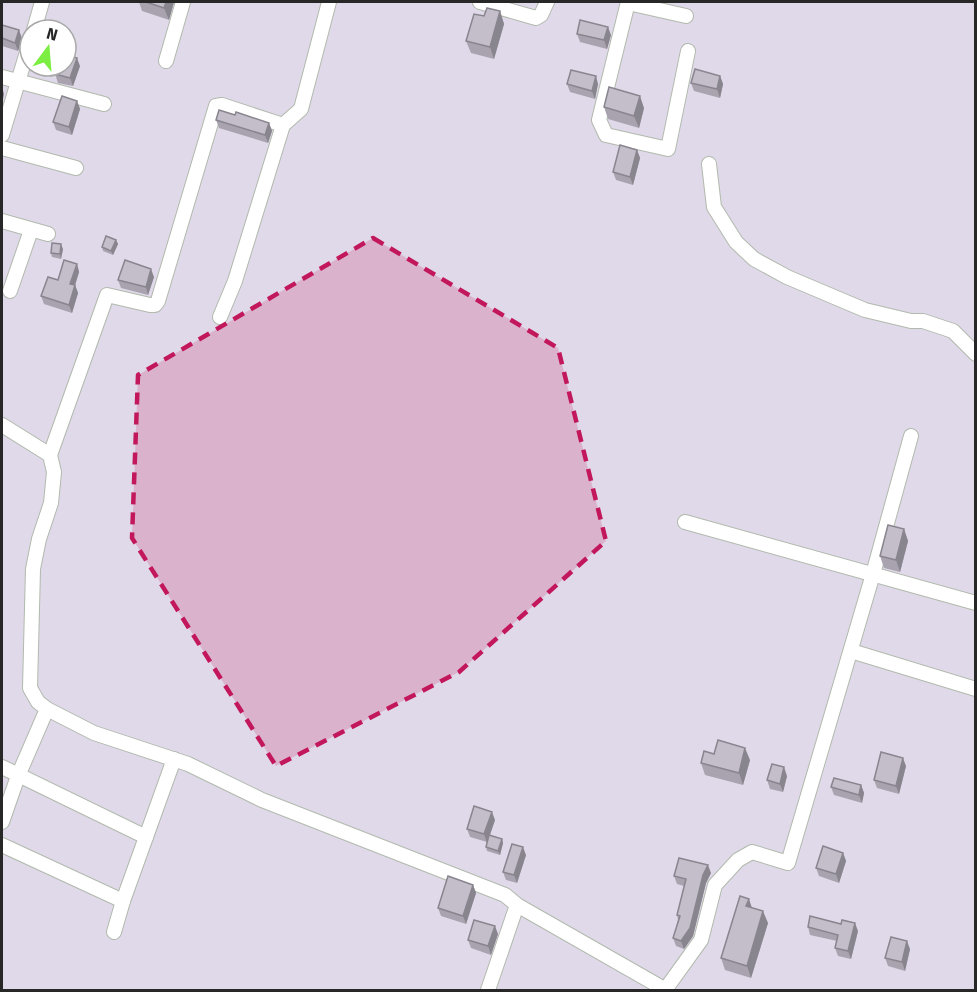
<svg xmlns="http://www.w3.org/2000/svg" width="977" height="992" font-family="'Fira Sans',sans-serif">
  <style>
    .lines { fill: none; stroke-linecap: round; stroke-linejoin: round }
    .street-casing { stroke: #b1baad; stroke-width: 16 }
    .street { stroke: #fff; stroke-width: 14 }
    .wall { fill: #a9a3af }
    .shaded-wall { fill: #89858e }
    .building { fill: #c4becb; stroke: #89858e; stroke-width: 1.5 }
    .marked { fill: #c2185b; fill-opacity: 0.2; stroke: #c2185b; stroke-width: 4.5; stroke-dasharray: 12 8; stroke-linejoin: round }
  </style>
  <rect width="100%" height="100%" fill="#e0d9e9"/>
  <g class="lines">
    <defs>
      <g id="street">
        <polyline points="480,2 536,18 541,15 547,2"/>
        <polyline points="628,2 599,120 606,135 668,149 688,51"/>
        <polyline points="628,3 686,16"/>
        <polyline points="34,30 42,2"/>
        <polyline points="166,61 183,2"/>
        <polyline points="2,77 104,104"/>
        <polyline points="2,135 30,42"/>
        <polyline points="2,148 76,168"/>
        <polyline points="709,164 714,207 736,242 754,259 787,277 865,310 911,321 923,321 953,331 976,354"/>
        <polyline points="2,221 48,234"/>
        <polyline points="10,291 31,230"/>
        <polyline points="220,317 235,281 283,125 301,109 329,2"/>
        <polyline points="2,425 50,455 54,472 51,503 39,539 33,569 30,688 38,702 47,709 94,733 188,764 262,800 505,895 517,905 666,990"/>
        <polyline points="50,455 107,295 150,305 155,305 158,301 216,106 222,105 283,125"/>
        <polyline points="685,522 976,603"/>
        <polyline points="851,651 976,689"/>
        <polyline points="2,767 146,837 174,759"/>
        <polyline points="2,822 18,776 47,709"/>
        <polyline points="2,845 123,901"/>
        <polyline points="114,932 123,901 146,837"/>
        <polyline points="488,990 517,905"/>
        <polyline points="665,990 701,940 715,885 738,860 752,852 788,863 873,574 911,436"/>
      </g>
    </defs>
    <use href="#street" class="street-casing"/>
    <use href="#street" class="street"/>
  </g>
  <g class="wall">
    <polygon points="139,2 174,2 169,20 142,11"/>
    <polygon points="500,11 504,24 494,59 471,53 466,41 484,16"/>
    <polygon points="2,25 19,30 22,39 18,51 2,46"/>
    <polygon points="577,34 611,35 607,49 580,42"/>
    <polygon points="80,66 73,86 58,83 55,74"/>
    <polygon points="720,76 723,84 720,98 694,91 691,83"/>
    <polygon points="567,84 598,84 595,99 570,92"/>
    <polygon points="77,101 80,109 72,135 56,130 53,122"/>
    <polygon points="604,107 644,108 639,128 608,119"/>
    <polygon points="235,115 269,123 272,131 268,143 219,128 216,120"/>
    <polygon points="637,150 640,158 633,185 616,180 613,172"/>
    <polygon points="116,240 118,244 113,255 103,251 102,247"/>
    <polygon points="63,249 61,259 52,257 51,253"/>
    <polygon points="77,264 79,272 75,285 78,293 72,313 44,304 41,296 58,280"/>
    <polygon points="154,277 148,295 121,288 118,280"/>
    <polygon points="904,529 908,541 900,572 884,568 880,556"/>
    <polygon points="714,754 750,760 743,785 705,775 701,763"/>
    <polygon points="906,766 899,794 877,788 874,780"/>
    <polygon points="787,776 783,792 770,789 767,780"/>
    <polygon points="861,785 864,793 862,803 834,795 831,787"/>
    <polygon points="495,820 490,835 502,839 503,843 500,855 487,851 486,847 487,842 470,837 467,829"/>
    <polygon points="843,853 846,861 839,883 819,876 816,868"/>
    <polygon points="526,855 517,883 506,880 503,872"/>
    <polygon points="711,873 706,883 693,936 684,949 676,946 673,938 678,920 677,915 684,886 677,884 674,876"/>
    <polygon points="473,885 476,893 466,924 441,916 438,908"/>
    <polygon points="752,908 768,923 751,978 725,970 721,958"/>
    <polygon points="841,924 858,931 851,959 838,956 835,948 837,941 810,935 808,927"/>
    <polygon points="498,934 491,955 471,948 468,940"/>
    <polygon points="910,949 905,971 888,966 885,958"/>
  </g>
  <g class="shaded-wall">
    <polygon points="166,2 174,2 169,20 164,8"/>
    <polygon points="500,11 504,24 494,59 490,47"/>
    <polygon points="608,27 611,35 607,49 604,40"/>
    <polygon points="19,30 22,39 18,51 15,43"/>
    <polygon points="77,58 80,66 73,86 70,78"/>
    <polygon points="596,76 598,84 595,99 592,91"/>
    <polygon points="720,76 723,84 720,98 717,89"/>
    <polygon points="2,87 4,94 2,104"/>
    <polygon points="640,96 644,108 639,128 634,116"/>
    <polygon points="77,101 80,109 72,135 69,127"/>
    <polygon points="269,123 272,131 268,143 265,135"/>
    <polygon points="637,150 640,158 633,185 630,177"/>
    <polygon points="116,240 118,244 113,255 111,251"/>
    <polygon points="61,244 63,249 61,259 60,254"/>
    <polygon points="77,264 79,272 73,292 70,284"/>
    <polygon points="151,269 154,277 148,295 146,287"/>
    <polygon points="75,285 78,293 72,313 69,305"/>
    <polygon points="904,529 908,541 900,572 896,560"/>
    <polygon points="745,748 750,760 743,785 739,773"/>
    <polygon points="903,758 906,766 899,794 896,786"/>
    <polygon points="784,767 787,776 783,792 780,784"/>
    <polygon points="861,785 864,793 862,803 859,795"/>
    <polygon points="492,812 495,820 487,843 484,834"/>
    <polygon points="502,839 503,843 500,855 498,851"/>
    <polygon points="523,847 526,855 517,883 514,875"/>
    <polygon points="843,853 846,861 839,883 836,874"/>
    <polygon points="708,865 711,873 706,883 693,936 684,949 681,941 703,875"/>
    <polygon points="473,885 476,893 466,924 463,916"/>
    <polygon points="749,899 753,911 746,906"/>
    <polygon points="763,911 768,923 751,978 747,966"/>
    <polygon points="855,923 858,931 851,959 848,951"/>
    <polygon points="495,926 498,934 491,955 488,946"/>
    <polygon points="907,941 910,949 905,971 902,962"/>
  </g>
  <g class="building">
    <polygon points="146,2 166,2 164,8"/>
    <polygon points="487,8 500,11 490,47 466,41 474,14 484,16"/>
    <polygon points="580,20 608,27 604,40 577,34"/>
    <polygon points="2,25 19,30 15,43 2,38"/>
    <polygon points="66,55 77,58 70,78 55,74 58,66 66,66"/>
    <polygon points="695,69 720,76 717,89 691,83"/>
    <polygon points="571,70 596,76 592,91 567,84"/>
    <polygon points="609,87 640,96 634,116 604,107"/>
    <polygon points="62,96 77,101 69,127 53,122"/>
    <polygon points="219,110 235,115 236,112 269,123 265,135 216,120"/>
    <polygon points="620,145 637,150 630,177 613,172"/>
    <polygon points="106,236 116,240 111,251 102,247"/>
    <polygon points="52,243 61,244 60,254 51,253"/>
    <polygon points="64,260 77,264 70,284 75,285 69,305 41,296 48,277 58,280"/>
    <polygon points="125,260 151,269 146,287 118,280"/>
    <polygon points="888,525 904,529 896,560 880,556"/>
    <polygon points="718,740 745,748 739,773 701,763 704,751 714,754"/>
    <polygon points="881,752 903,758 896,786 874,780"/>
    <polygon points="772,764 784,767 780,784 767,780"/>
    <polygon points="834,778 861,785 859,795 831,787"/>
    <polygon points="474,806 492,812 484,834 467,829"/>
    <polygon points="489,835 502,839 498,851 486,847"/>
    <polygon points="512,844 523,847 514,875 503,872"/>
    <polygon points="823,846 843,853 836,874 816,868"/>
    <polygon points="679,858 708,865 703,875 690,928 681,941 673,938 680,916 677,915 686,879 674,876"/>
    <polygon points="448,876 473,885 463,916 438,908"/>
    <polygon points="740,896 749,899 746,906 763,911 747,966 721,958"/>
    <polygon points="810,916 841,924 842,920 855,923 848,951 835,948 838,935 808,927"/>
    <polygon points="474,920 495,926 488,946 468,940"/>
    <polygon points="891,937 907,941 902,962 885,958"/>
  </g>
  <path class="marked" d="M 373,238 L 558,348 L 606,541 L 459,672 L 276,766 L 132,538 L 138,375 Z"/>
  <rect width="977" height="992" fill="none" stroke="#272727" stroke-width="6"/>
  <g transform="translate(48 48) rotate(16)"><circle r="28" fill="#ffffff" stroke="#a9a9a9" stroke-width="1.5"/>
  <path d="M0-4.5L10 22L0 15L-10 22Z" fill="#7bee41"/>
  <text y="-9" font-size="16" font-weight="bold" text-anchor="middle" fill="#272727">N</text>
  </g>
</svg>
